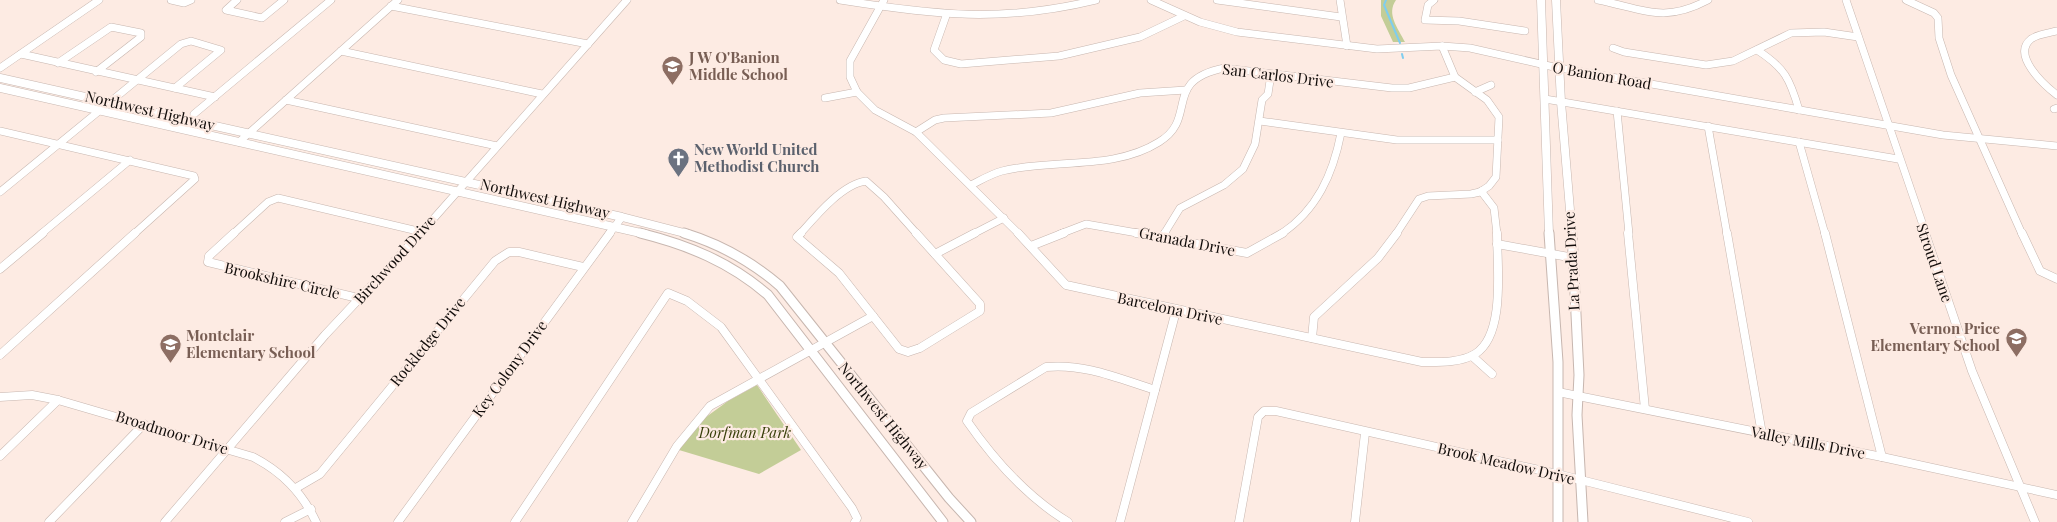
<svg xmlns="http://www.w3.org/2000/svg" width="2057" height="522" font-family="'Playfair Display',serif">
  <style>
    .green { fill: #c3cd97 }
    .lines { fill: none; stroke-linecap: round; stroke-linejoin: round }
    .stream { stroke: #7ecdef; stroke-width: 2 }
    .minor-far1-casing { stroke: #c7b6af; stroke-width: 8 }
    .minor-casing { stroke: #c7b6af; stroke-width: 9 }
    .major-far1-casing { stroke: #c7b6af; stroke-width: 9 }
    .major-casing { stroke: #c7b6af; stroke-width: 11 }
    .minor-far1 { stroke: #fff; stroke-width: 7 }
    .minor { stroke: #fff; stroke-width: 8 }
    .major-far1 { stroke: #fff; stroke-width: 8 }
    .major { stroke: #fff; stroke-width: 9 }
    .labels { text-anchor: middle; stroke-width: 4.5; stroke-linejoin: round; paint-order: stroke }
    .education-label { font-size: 15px; font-weight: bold; fill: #785e54; stroke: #fdebe3; text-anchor: start }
    .street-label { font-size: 15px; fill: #110c0a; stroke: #fdebe3 }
    .worship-label { font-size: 15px; font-weight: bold; fill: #5b616d; stroke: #fdebe3; text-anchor: start }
    .park-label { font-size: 15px; font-style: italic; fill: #39400b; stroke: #fdebe3 }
  </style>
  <rect width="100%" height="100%" fill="#fdebe3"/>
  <g class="green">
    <path d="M 1381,0 L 1396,0 C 1386,14 1398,28 1405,42 L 1393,42 L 1381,16 Z"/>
    <polygon points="757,385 801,450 759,474 679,450 702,420 728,401"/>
  </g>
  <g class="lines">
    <g class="stream">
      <polyline points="1386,0 1384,5 1400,43"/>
      <polyline points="1402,54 1403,58"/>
    </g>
    <defs>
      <g id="minor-far1">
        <polyline points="171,0 184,3 191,0"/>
        <polyline points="237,0 226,10 262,18 284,0"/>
        <path d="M 840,0 C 935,15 1001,23 1096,0"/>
        <polyline points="884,0 850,61 850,77 857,92 875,110 916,132 1019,234"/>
        <polyline points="1151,0 1200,22 1237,32 1377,49 1442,46 1470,48 1554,67 1943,135 2057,146"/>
        <polyline points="1217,0 1341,17"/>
        <polyline points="1340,0 1347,46"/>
        <polyline points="1434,0 1428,5 1425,20 1459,21 1525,31"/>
        <path d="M 1598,0 C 1643,9 1663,24 1708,0"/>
        <polyline points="1846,0 1926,234"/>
        <polyline points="1906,0 1934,13 1938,18 1939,38 1951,75 2022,234"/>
        <polyline points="391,6 588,44"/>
        <polyline points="946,16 934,50 944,60 961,64 1059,56 1140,37 1184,16"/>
        <path d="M 2057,31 C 2049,33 2038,34 2031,39 C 2011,55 2044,85 2057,95"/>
        <polyline points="1613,48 1624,52 1706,65 1733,61 1791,33 1824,32 1858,37"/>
        <path d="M 1757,50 C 1785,68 1790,79 1799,110"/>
        <polyline points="341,51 542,94"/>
        <polyline points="21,54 215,97"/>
        <polyline points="58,63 111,27 141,33 141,37 96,72"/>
        <polyline points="0,68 99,0"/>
        <polyline points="1475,92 1491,85"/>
        <polyline points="825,98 857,92"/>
        <polyline points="1545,99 1898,159"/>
        <polyline points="286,100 497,146"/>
        <polyline points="2054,109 2057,108"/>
        <polyline points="1617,111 1629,234"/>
        <polyline points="194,114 331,0"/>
        <polyline points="1260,121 1397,140 1498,140"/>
        <polyline points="1708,126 1727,234"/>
        <polyline points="0,131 194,176 195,179 134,234"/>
        <polyline points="916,132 935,120 944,118 1051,113 1140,93 1186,90"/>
        <polyline points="239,142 398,0"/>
        <polyline points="1799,142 1825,234"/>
        <path d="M 971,185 C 981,180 991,174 1002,171 C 1053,158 1113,171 1159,142 C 1199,118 1161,81 1224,68 L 1392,88 L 1409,88 L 1455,77"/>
        <polyline points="1481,191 1494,208 1497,234"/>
        <polyline points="0,192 181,44 191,41 221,50 175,88"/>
        <polyline points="41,234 130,160"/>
        <polyline points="233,234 268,202 278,198 422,232"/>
        <polyline points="420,234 627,0"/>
        <polyline points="609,234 622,217"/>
        <path d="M 800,234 C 815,217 842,184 866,181 L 884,197 L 917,234"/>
        <polyline points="973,234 1004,218"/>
        <polyline points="1060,234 1086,224 1143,234"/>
        <polyline points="1164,234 1180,208 1224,185 1243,169 1255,144 1262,100 1268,94 1271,74"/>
        <path d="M 1281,234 C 1317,210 1333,174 1341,133"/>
        <polyline points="1396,234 1419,199 1428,196 1471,194 1480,192 1489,186 1496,177 1499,117 1487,100 1455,77 1442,46"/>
      </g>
      <g id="minor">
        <polyline points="234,233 209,256 208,262 362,299"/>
        <polyline points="801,233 797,237 839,273 899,349 908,352 920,348 980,311 980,304 916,233"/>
        <path d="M 1018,233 L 1066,285 L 1422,362 C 1439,362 1460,363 1475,354 C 1506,335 1497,265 1497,233"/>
        <polyline points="1136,233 1247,253 1283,233"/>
        <polyline points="1628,233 1645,409"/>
        <polyline points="1727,233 1762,434"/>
        <polyline points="1825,233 1882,457"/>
        <polyline points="1925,233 1972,371 2035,522"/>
        <polyline points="2022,233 2040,271 2057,279"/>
        <polyline points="1163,237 1165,233"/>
        <polyline points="1497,244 1574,258"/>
        <polyline points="1031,246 1064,233"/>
        <polyline points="935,254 975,233"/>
        <polyline points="0,269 43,233"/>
        <polyline points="1312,338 1314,317 1378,258 1397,233"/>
        <polyline points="0,355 135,233"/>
        <polyline points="1472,356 1492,374"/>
        <polyline points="1558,392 1882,457 2057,495"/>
        <path d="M 0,397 L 32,395 L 58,400 L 253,457 C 282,472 302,492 316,522"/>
        <polyline points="0,456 58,400"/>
        <polyline points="296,488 320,474 495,261 509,252 519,252 583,267"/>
        <polyline points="49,522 144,424"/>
        <polyline points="165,522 325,335 421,233"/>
        <polyline points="285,522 311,509"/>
        <polyline points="398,522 610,233"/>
        <polyline points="515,522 668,293 687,301 721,327 852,508 857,518 855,522"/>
        <polyline points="632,522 677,446 710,406 873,316"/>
        <path d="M 1068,522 C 1027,497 994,460 967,421 L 971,413 L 1046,367 C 1084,363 1120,379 1155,390"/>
        <polyline points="1120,522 1176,311"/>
        <polyline points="1239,522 1258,417 1264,411 1276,411 1557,474 1748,522"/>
        <polyline points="1355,522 1365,433"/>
      </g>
      <g id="major-far1">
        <polyline points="1541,0 1549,234"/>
        <polyline points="1556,0 1561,102 1572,234"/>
        <polyline points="0,78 622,217 688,234"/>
        <polyline points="0,88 645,234"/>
      </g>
      <g id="major">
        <path d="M 640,233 C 688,245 730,262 768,295 L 943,522"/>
        <path d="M 684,233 C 720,244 751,261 780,286 L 949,498 L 971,522"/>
        <polyline points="1549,233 1558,362 1558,522"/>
        <polyline points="1572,233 1579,375 1577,415 1583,522"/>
      </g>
    </defs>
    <use href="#minor-far1" class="minor-far1-casing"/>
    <use href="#minor" class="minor-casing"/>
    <use href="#major-far1" class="major-far1-casing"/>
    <use href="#major" class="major-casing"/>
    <use href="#minor-far1" class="minor-far1"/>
    <use href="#minor" class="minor"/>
    <use href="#major-far1" class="major-far1"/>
    <use href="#major" class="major"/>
  </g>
  <defs>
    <symbol id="school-pin" viewBox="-11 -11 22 30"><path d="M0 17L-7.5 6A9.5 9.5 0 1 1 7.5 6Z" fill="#8d6e63" stroke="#fdebe3"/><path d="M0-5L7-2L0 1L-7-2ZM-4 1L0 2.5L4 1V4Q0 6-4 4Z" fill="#fff"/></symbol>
    <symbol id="church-pin" viewBox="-11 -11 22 30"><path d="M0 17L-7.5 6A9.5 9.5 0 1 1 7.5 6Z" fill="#6b7280" stroke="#fdebe3"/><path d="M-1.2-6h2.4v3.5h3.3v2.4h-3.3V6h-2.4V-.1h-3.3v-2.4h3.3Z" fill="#fff"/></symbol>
  </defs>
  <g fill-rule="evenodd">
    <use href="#school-pin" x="660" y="54" width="25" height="34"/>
    <use href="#church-pin" x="666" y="146" width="25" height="34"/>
    <use href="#school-pin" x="2004" y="326" width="25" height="34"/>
    <use href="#school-pin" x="158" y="332" width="25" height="34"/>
  </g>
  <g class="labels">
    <g class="education-label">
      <text x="689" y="63">J W O'Banion<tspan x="689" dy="17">Middle School</tspan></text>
      <text x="2000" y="334" text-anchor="end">Vernon Price<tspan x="2000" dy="17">Elementary School</tspan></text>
      <text x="186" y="341">Montclair<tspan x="186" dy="17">Elementary School</tspan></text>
    </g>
    <g class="street-label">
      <text transform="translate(1278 76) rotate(7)" y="5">San Carlos Drive</text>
      <text transform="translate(1602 76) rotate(10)" y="5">O Banion Road</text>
      <text transform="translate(150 111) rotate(13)" y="5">Northwest Highway</text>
      <text transform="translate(545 199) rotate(13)" y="5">Northwest Highway</text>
      <text transform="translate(1187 242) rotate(11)" y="5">Granada Drive</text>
      <text transform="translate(395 260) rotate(-48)" y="5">Birchwood Drive</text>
      <text transform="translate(1572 261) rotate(-93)" y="5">La Prada Drive</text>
      <text transform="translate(1934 263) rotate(71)" y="5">Stroud Lane</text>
      <text transform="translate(282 281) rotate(13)" y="5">Brookshire Circle</text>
      <text transform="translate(1170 309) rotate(12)" y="5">Barcelona Drive</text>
      <text transform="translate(428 342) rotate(-51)" y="5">Rockledge Drive</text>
      <text transform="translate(510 369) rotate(-54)" y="5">Key Colony Drive</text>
      <text transform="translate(883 416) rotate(51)" y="5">Northwest Highway</text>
      <text transform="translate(172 433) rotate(17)" y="5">Broadmoor Drive</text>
      <text transform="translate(1808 443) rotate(11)" y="5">Valley Mills Drive</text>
      <text transform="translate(1506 464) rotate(13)" y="5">Brook Meadow Drive</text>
    </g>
    <g class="worship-label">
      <text x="694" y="155">New World United<tspan x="694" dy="17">Methodist Church</tspan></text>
    </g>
    <g class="park-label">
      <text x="745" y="438">Dorfman Park</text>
    </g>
  </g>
</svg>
